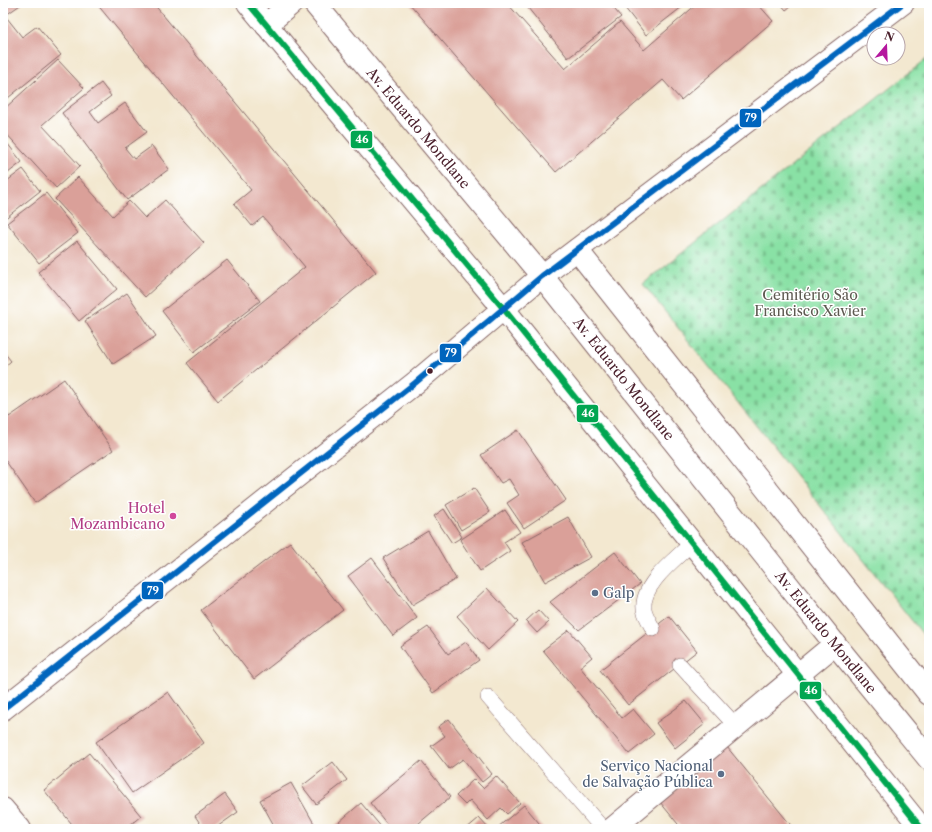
<svg xmlns="http://www.w3.org/2000/svg" width="932" height="832" font-family="'Libre Caslon Text',serif">
  <style>
    .cemetery { fill: url(#cemetery-stones); stroke: #6a8068 }
    .building { fill: #daa099 }
    .lines { fill: none; stroke-linecap: round; stroke-linejoin: round }
    .lane-casing { stroke: #856565; stroke-width: 16 }
    .street-casing { stroke: #856565; stroke-width: 24 }
    .primary-casing { stroke: #856565; stroke-width: 24 }
    .lane { stroke: #fff; stroke-width: 15 }
    .street { stroke: #fff; stroke-width: 22 }
    .primary { stroke: #fff; stroke-width: 22 }
    .bus-1-casing { stroke: #fff; stroke-width: 9 }
    .bus-2-casing { stroke: #fff; stroke-width: 9 }
    .bus-1 { stroke: #00a651; stroke-width: 6 }
    .bus-2 { stroke: #0065bd; stroke-width: 6 }
    .bus-dot { fill: #4a1f2b; stroke: #fff; stroke-width: 1.5 }
    .hotel-dot { fill: #d1479c; stroke: #fff; stroke-width: 1.5 }
    .service-dot { fill: #5c6f8a; stroke: #fff; stroke-width: 1.5 }
    .labels { text-anchor: middle; stroke-width: 3; stroke-linejoin: round; paint-order: stroke }
    .street-label { font-size: 14px; fill: #4a1f2b; stroke: #fff }
    .park-label { font-size: 14px; fill: #5d5950; stroke: #fff }
    .hotel-label { font-size: 14px; fill: #b23c85; stroke: #fff; text-anchor: end }
    .service-label { font-size: 14px; fill: #4e5e75; stroke: #fff; text-anchor: start }
    .line-badge { stroke: #fff; stroke-width: 1.5 }
    .badge-label { font-size: 11px; text-anchor: middle; font-weight: bold; fill: #fff }
  </style>
  <defs>
    <pattern id="cemetery-stones" width="16" height="16" patternUnits="userSpaceOnUse"><rect width="16" height="16" fill="#89e1a5"/><path d="M2 7V4a2 2 0 0 1 4 0v3zM10 15v-3a2 2 0 0 1 4 0v3z" fill="#78c18e"/></pattern>
  </defs>
  <rect width="100%" height="100%" fill="#fff"/>
  <filter id="ink" filterUnits="userSpaceOnUse"><feTurbulence type="fractalNoise" baseFrequency=".025" numOctaves="2"/><feDisplacementMap in="SourceGraphic" scale="8" xChannelSelector="R" yChannelSelector="G"/><feConvolveMatrix kernelMatrix="1 2 1 2 8 2 1 2 1" color-interpolation-filters="sRGB"/></filter>
  <filter id="wash" filterUnits="userSpaceOnUse"><feTurbulence type="fractalNoise" baseFrequency=".012" numOctaves="4" result="noise"/><feDisplacementMap in="SourceGraphic" scale="16" xChannelSelector="R" yChannelSelector="G"/><feGaussianBlur stdDeviation="0.9" result="paint"/><feColorMatrix in="noise" values="0 0 0 0 0 0 0 0 0 0 0 0 0 0 0 0 0 1.4 0 .05"/><feComposite in="paint" operator="in"/></filter>
  <g filter="url(#wash)">
    <rect width="100%" height="100%" fill="#f3e8d0"/>
    <polygon class="cemetery" points="929,57 929,642 643,284"/>
    <g id="blocks">
      <g class="building">
        <polygon points="3,3 23,3 3,17"/>
        <polygon points="96,3 153,3 376,272 218,401 187,363 305,267 263,217 252,226 234,204 251,190"/>
        <polygon points="409,3 507,3 565,69 620,22 644,50 698,3 757,3 773,21 681,100 663,80 556,172"/>
        <polygon points="524,3 609,3 621,17 568,58"/>
        <polygon points="621,3 687,3 646,35"/>
        <polygon points="780,3 795,3 786,10"/>
        <polygon points="7,18 22,37 37,26 61,55 3,102 3,21"/>
        <polygon points="58,60 84,88 42,125 80,166 56,188 3,130 3,110"/>
        <polygon points="101,83 111,96 90,112 98,123 125,103 147,132 125,148 134,159 152,146 169,169 127,200 62,113"/>
        <polygon points="3,138 22,162 3,177"/>
        <polygon points="23,169 40,191 3,220 3,184"/>
        <polygon points="78,177 113,216 129,201 145,218 165,200 204,243 145,297 55,199"/>
        <polygon points="46,193 78,233 39,263 7,223"/>
        <polygon points="77,241 117,289 79,321 38,272"/>
        <polygon points="227,260 260,301 194,352 162,311"/>
        <polygon points="127,293 156,336 113,364 85,321"/>
        <polygon points="3,351 11,361 3,368"/>
        <polygon points="64,379 113,450 35,503 3,457 3,407 9,417"/>
        <polygon points="518,430 566,500 524,528 507,503 519,495 509,479 501,483 481,455"/>
        <polygon points="474,488 490,512 461,530 446,505"/>
        <polygon points="444,509 462,537 452,543 434,516"/>
        <polygon points="505,510 520,532 504,542 510,551 480,571 460,540"/>
        <polygon points="568,517 591,557 545,582 522,542"/>
        <polygon points="428,531 456,579 412,605 383,558"/>
        <polygon points="290,542 343,610 254,679 201,610"/>
        <polygon points="615,552 640,584 579,630 550,602"/>
        <polygon points="372,558 417,618 393,636 348,576"/>
        <polygon points="487,588 518,622 488,650 457,616"/>
        <polygon points="538,610 549,622 537,633 526,621"/>
        <polygon points="669,616 697,651 628,705 600,670"/>
        <polygon points="428,627 448,654 466,642 479,660 433,693 400,646"/>
        <polygon points="569,630 592,657 580,667 622,718 633,709 654,734 629,754 543,650"/>
        <polygon points="168,692 204,743 132,793 96,742"/>
        <polygon points="686,701 705,724 675,748 656,723"/>
        <polygon points="449,719 492,774 482,782 463,759 449,769 431,746 445,736 438,727"/>
        <polygon points="727,747 794,829 682,829 660,802"/>
        <polygon points="89,753 141,816 125,829 76,829 44,790"/>
        <polygon points="421,761 450,797 412,829 391,829 370,803"/>
        <polygon points="333,762 347,780 316,804 302,786"/>
        <polygon points="496,776 520,803 507,814 501,808 488,820 470,800 465,805 456,796 474,779 483,788"/>
        <polygon points="291,783 316,827 312,829 276,829 260,800"/>
        <polygon points="225,794 238,812 214,829 204,829 195,816"/>
        <polygon points="361,803 383,829 331,829"/>
        <polygon points="524,805 544,829 498,829 497,828"/>
        <polygon points="479,818 489,829 466,829"/>
      </g>
    </g>
  </g>
  <g filter="url(#ink)">
    <use href="#blocks" fill-opacity="0" stroke="#856565" stroke-width="1"/>
    <g class="lines">
      <defs>
        <g id="lane">
          <path d="M 653,629 C 650,623 645,615 644,609 C 641,584 676,559 692,543"/>
          <polyline points="680,665 736,726"/>
          <polyline points="488,697 603,829"/>
        </g>
        <g id="street">
          <polyline points="266,25 292,3"/>
          <polyline points="577,250 929,694"/>
          <polyline points="3,709 415,383 542,276 903,3"/>
          <polyline points="3,809 20,829"/>
          <polyline points="612,829 835,644"/>
        </g>
        <g id="primary">
          <polyline points="248,3 503,308 922,829"/>
          <path id="s1" d="M 314,3 L 542,276 L 835,644 L 929,759"/>
        </g>
      </defs>
      <use href="#lane" class="lane-casing"/>
      <use href="#street" class="street-casing"/>
      <use href="#primary" class="primary-casing"/>
      <use href="#lane" class="lane"/>
      <use href="#street" class="street"/>
      <use href="#primary" class="primary"/>
      <defs>
        <polyline id="bus-1" points="248,3 503,308 922,829"/>
        <polyline id="bus-2" points="3,709 415,383 542,276 903,3"/>
      </defs>
      <use href="#bus-1" class="bus-1-casing"/>
      <use href="#bus-2" class="bus-2-casing"/>
      <use href="#bus-1" class="bus-1"/>
      <use href="#bus-2" class="bus-2"/>
    </g>
  </g>
  <circle class="bus-dot" cx="430" cy="371" r="3.5"/>
  <circle class="hotel-dot" cx="173" cy="516" r="4"/>
  <g class="service-dot">
    <circle cx="595" cy="593" r="4"/>
    <circle cx="721" cy="774" r="4"/>
  </g>
  <g class="labels">
    <g class="street-label">
      <text dy="5" stroke="none"><textPath href="#s1" startOffset="163">Av. Eduardo Mondlane</textPath></text>
      <text dy="5" stroke="none"><textPath href="#s1" startOffset="487">Av. Eduardo Mondlane</textPath></text>
      <text dy="5" stroke="none"><textPath href="#s1" startOffset="811">Av. Eduardo Mondlane</textPath></text>
    </g>
    <g class="park-label">
      <text x="810" y="300">Cemitério São<tspan x="810" dy="16">Francisco Xavier</tspan></text>
    </g>
    <g class="hotel-label">
      <text x="165" y="513">Hotel<tspan x="165" dy="16">Mozambicano</tspan></text>
    </g>
    <g class="service-label">
      <text x="603" y="598">Galp</text>
      <text x="713" y="771" text-anchor="end">Serviço Nacional<tspan x="713" dy="16">de Salvação Pública</tspan></text>
    </g>
  </g>
  <g class="line-badge">
    <rect x="739" y="108" width="23" height="20" rx="4" fill="#0065bd"/>
    <rect x="350" y="130" width="23" height="19" rx="4" fill="#00a651"/>
    <rect x="439" y="343" width="23" height="20" rx="4" fill="#0065bd"/>
    <rect x="576" y="404" width="23" height="19" rx="4" fill="#00a651"/>
    <rect x="141" y="581" width="23" height="19" rx="4" fill="#0065bd"/>
    <rect x="799" y="681" width="23" height="19" rx="4" fill="#00a651"/>
  </g>
  <g class="badge-label">
    <text x="751" y="122">79</text>
    <text x="362" y="143">46</text>
    <text x="451" y="357">79</text>
    <text x="588" y="417">46</text>
    <text x="153" y="595">79</text>
    <text x="811" y="694">46</text>
  </g>
  <rect width="932" height="832" fill="none" stroke="#fff" stroke-width="16"/>
  <g transform="translate(886 46) rotate(19)"><circle r="19" fill="#ffffff" stroke="#b7a5aa"/>
  <path d="M0-3L7 15L0 10L-7 15Z" fill="#b5179e"/>
  <text y="-6" font-size="11" font-weight="bold" text-anchor="middle" fill="#4a1f2b">N</text>
  </g>
</svg>
